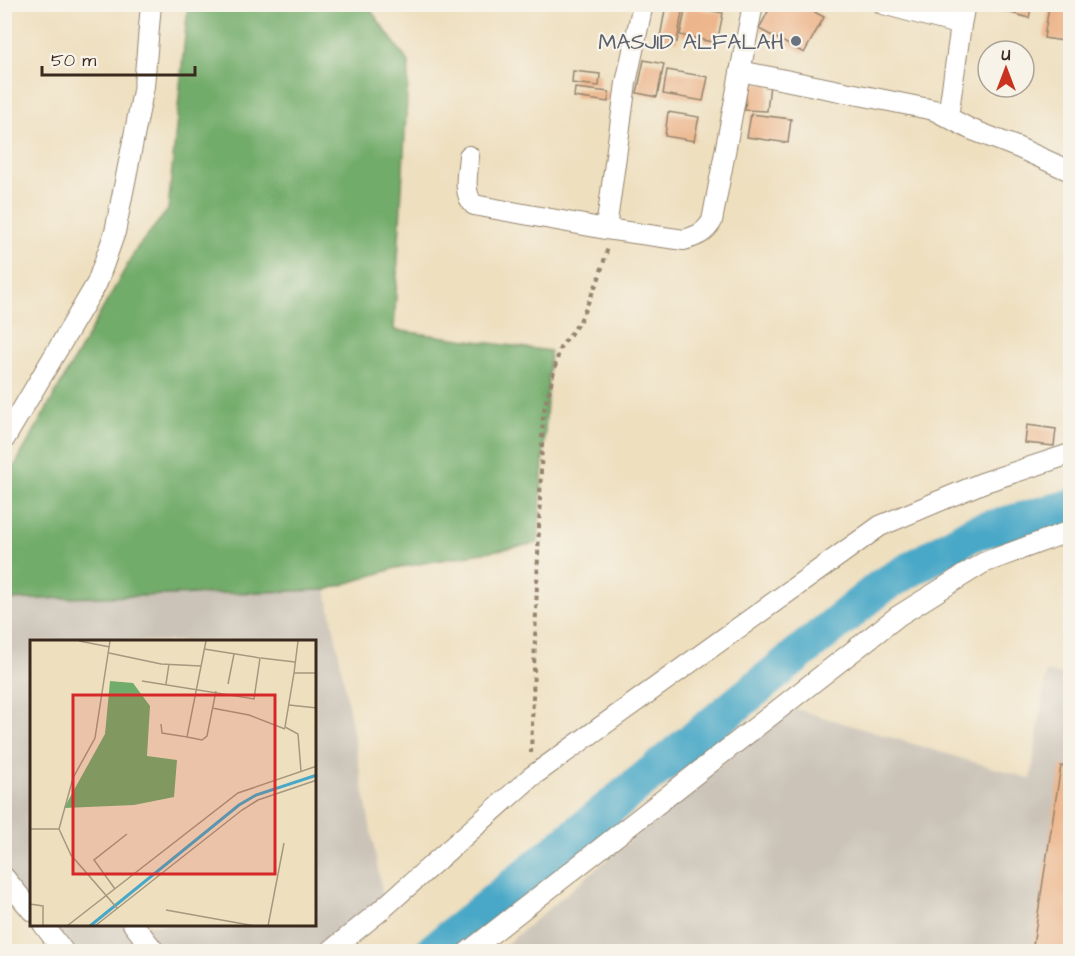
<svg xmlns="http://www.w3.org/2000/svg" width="1075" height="956" font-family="'Architects Daughter',sans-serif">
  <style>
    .industrial { fill: #cbc3b8 }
    .forest { fill: #72ac6b; stroke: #566b44; stroke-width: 1.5 }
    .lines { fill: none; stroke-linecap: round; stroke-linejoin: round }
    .river { stroke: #48a8c7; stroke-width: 36 }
    .building { fill: #ecb287 }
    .minor-casing { stroke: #94846e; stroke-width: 22 }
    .path { stroke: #94846e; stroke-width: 4; stroke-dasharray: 4.5 4.5; stroke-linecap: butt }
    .minor { stroke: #fff; stroke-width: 20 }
    .worship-dot { fill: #6b7280; stroke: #f7f3e8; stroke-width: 2 }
    .labels { text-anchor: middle; stroke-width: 4.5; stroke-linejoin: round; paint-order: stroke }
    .worship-label { font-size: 22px; fill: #5b616d; stroke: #f7f3e8; text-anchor: end }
    .inset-river { fill: none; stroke: #48a8c7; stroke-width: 3 }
    .inset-road { fill: none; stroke: #a6977f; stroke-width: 1.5 }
    .view { fill: #d62828; fill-opacity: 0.15; stroke: #d62828; stroke-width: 3 }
    .inset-edge { fill: none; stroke: #3b2a1e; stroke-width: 3 }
  </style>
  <rect width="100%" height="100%" fill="#f7f3e8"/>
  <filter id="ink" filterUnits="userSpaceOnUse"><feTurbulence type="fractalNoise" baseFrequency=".0167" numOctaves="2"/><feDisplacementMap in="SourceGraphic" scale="12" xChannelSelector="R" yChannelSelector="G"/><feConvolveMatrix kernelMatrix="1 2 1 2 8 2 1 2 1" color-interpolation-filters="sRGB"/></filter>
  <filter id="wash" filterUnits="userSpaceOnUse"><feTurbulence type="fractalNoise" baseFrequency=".008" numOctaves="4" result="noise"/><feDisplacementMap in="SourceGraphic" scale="24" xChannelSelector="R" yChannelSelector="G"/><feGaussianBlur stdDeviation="1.35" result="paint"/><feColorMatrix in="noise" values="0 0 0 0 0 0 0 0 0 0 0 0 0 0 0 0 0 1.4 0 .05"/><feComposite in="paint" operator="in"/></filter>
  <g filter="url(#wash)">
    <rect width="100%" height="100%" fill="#eedfbf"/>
    <g class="industrial">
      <polygon points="326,590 336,638 384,903 327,951 69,951 46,925 315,924 315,641 32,641 31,906 5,873 4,600"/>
      <polygon points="1046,672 1070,676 1070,951 497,952 789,707 1031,779"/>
    </g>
    <polygon class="forest" points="188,5 367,5 409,63 394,330 550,351 538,543 396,568 326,590 5,600 5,483 137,248 168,210"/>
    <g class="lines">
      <polyline class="river" points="432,952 882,586 973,533 1070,507"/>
    </g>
    <g id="blocks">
      <g class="building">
        <polygon points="666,4 683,6 677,42 660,38"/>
        <polygon points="772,4 800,4 824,17 804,53 759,29"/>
        <polygon points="915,4 956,4 955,13 915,7"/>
        <polygon points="987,4 1032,4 1029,18 986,6"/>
        <polygon points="686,6 723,13 717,43 680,35"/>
        <polygon points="1049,7 1070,10 1070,42 1044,38"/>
        <polygon points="644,60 664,64 657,97 637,93"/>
        <polygon points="667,70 708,77 703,101 663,94"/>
        <polygon points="573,71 600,74 599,86 572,83"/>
        <polygon points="747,82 770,84 767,111 745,110"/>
        <polygon points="575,88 609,92 608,102 574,97"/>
        <polygon points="668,112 699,117 694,141 665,136"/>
        <polygon points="751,114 791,119 788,143 747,137"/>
        <polygon points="1027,425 1056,429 1054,446 1025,443"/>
        <polygon points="1061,766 1070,768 1070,952 1032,952"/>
      </g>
    </g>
  </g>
  <g filter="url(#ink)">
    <use href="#blocks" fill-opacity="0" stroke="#94846e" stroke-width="1.5"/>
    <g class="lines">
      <defs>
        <g id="minor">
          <polyline points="883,4 961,25 965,4"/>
          <polyline points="740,71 934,110 970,129 1019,148 1070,171"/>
          <polyline points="948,117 961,25"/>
          <path d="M 469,156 C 468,171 462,193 474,205 L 606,229 L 626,83 L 643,4"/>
          <path d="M 606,229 L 684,240 C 697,236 705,233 712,221 L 753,4"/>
          <polyline points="4,440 97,283 115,232 144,86 151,4"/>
          <polyline points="4,877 32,911"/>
          <polyline points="43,924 64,952"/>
          <polyline points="133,924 155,952"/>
          <polyline points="329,952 380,911 531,777 880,526 982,483 1070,454"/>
          <polyline points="468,952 898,616 983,563 1070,531"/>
        </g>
      </defs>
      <use href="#minor" class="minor-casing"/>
      <polyline class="path" points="531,753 543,414 560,348 580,321 599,278 608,247"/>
      <use href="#minor" class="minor"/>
    </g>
  </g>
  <circle class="worship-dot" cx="796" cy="41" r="6"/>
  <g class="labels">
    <g class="worship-label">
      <text x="784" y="49">MASJID ALFALAH</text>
    </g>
  </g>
  <g transform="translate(30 640)">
    <rect width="286" height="286" fill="#eedfbf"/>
    <path d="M 80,41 L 103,43 L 120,66 L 117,116 L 147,120 L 144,157 L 104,165 L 34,168 L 75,94 Z" fill="#72ac6b"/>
    <path class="inset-river" d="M 60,286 L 209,165 L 226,155 L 287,135"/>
    <path class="inset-road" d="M 49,1 L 80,7M 80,1 L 65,98 L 43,138 L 29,189 L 41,215 L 87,268M 79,13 L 131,24 L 171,26M 231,18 L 265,22M 264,33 L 268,1M 112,41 L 224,59 L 230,18 L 174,9M 136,44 L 139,24M 198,44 L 204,14M 259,65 L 287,68M 182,68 L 219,75 L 255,89M 131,84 L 132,93 L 157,97 L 176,1M 157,97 L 172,100 L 177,96 L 186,51M 271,131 L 268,94 L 255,87 L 264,33 L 287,33M 0,189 L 29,189M 85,249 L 64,220 L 97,194M 0,264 L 13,266 L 13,286M 136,270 L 225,286M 37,286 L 208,153 L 287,126M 65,286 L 212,170 L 228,160 L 287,140M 238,286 L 254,203"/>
    <path class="view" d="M 43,55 L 245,55 L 245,234 L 43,234 Z"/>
    <rect width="286" height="286" class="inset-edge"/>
  </g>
  <rect width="1075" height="956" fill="none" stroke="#f7f3e8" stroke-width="24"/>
  <g transform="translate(1006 69)"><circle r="28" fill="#f7f3e8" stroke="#aca397" stroke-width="1.5"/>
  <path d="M0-4.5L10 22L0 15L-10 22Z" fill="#c8321e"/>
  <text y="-9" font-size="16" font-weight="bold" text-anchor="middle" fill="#3b2a1e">U</text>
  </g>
  <path d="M42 66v9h153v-9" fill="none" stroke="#3b2a1e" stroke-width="3"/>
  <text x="51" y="66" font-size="18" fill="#3b2a1e" stroke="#f7f3e8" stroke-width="4.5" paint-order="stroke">50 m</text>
</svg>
